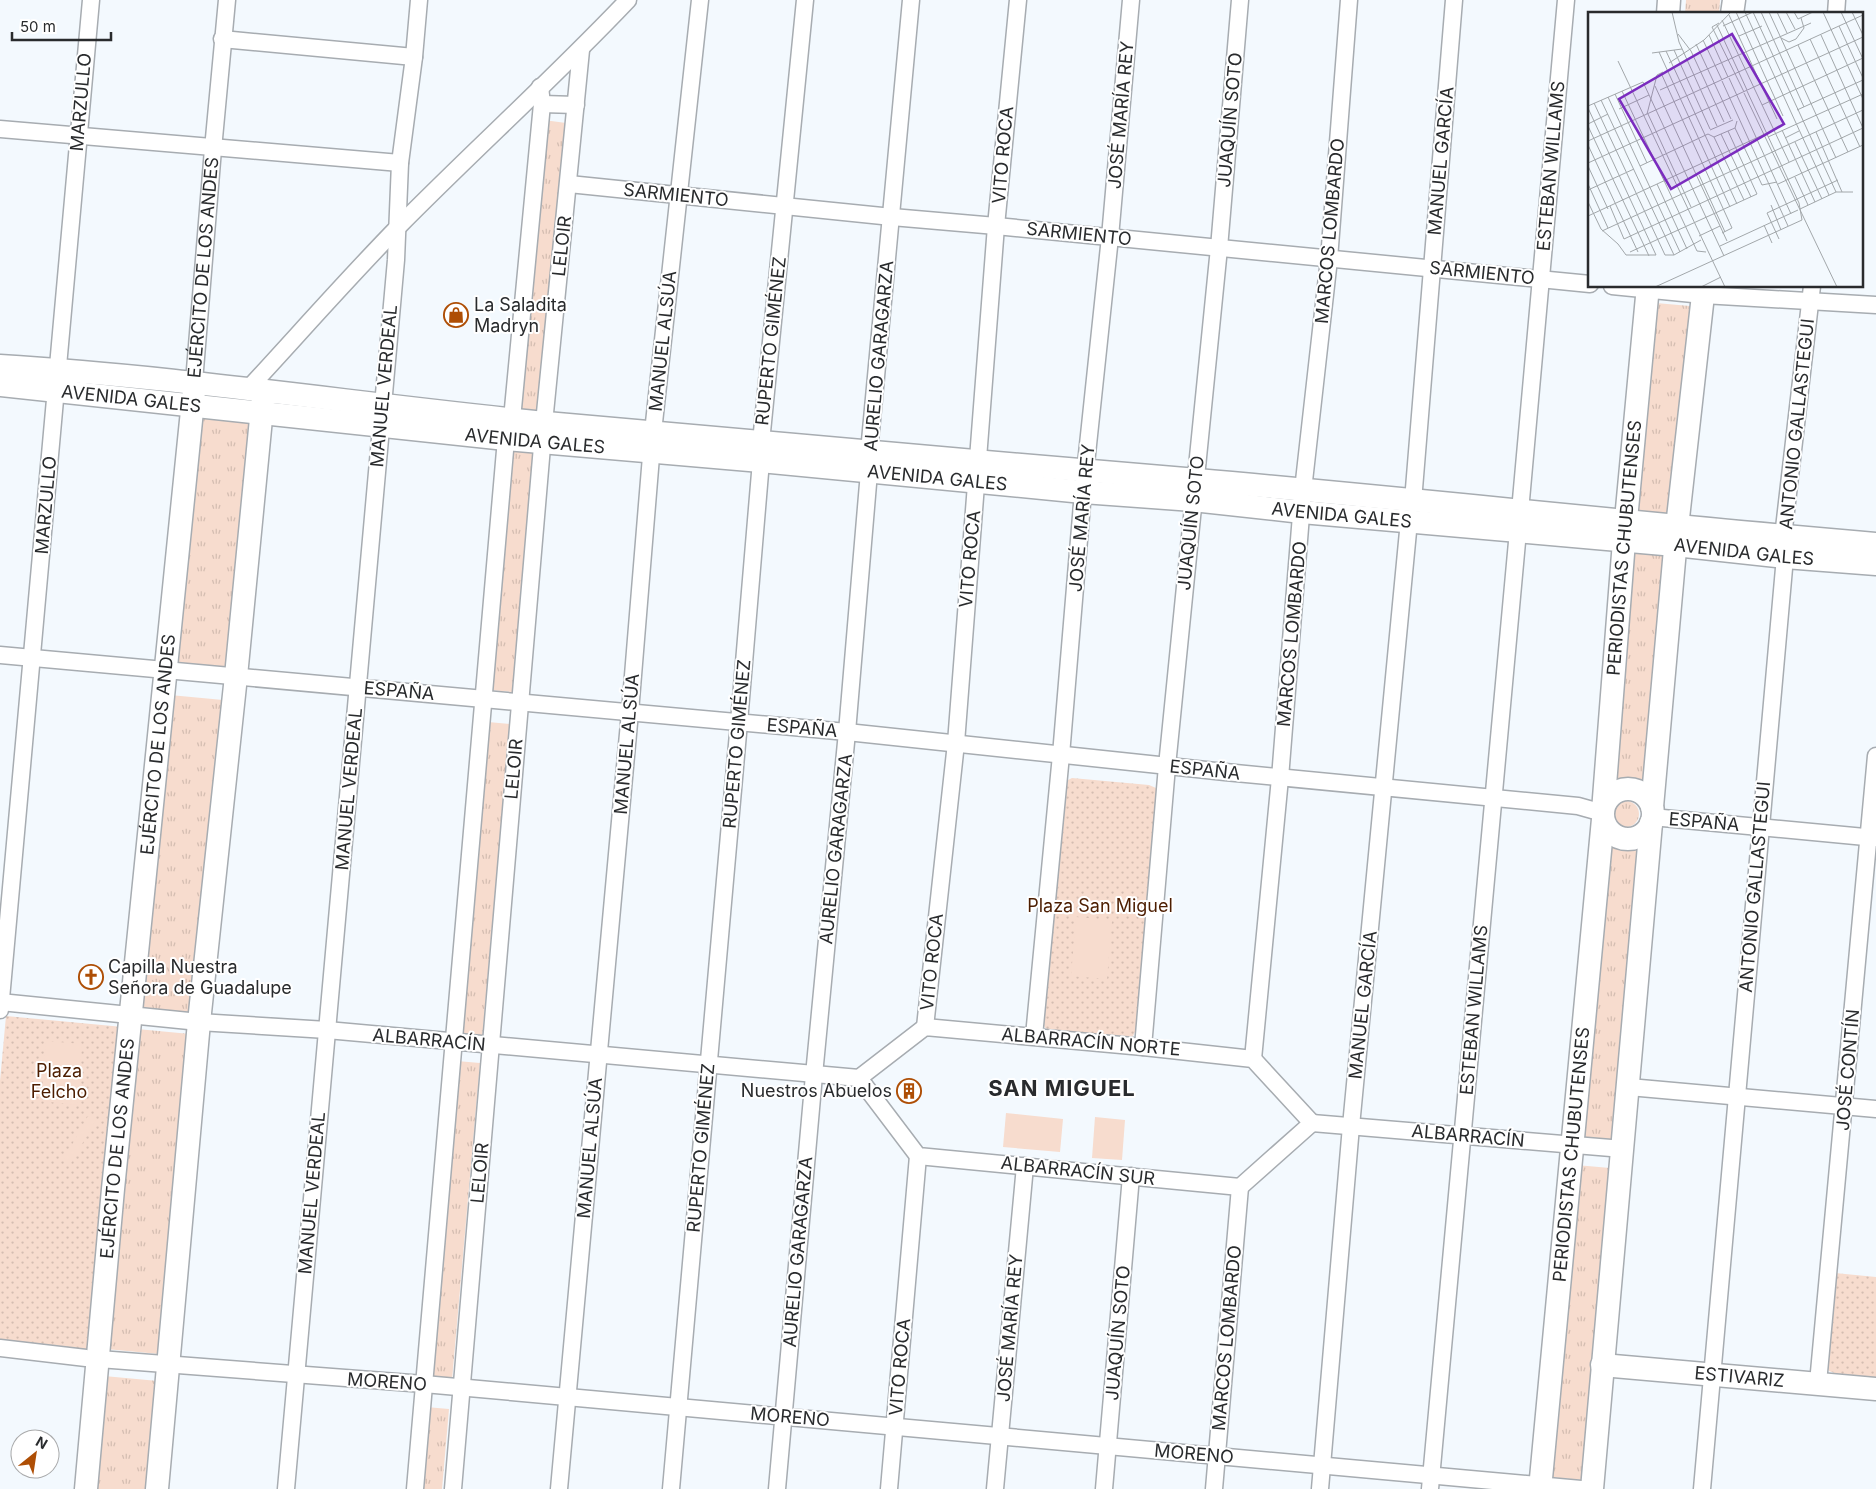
<svg xmlns="http://www.w3.org/2000/svg" width="1876" height="1489" font-family="Inter,sans-serif">
  <style>
    .grass { fill: url(#grass-tufts) }
    .park { fill: url(#park-dots) }
    .pitch { fill: #f7dcce }
    .lines { fill: none; stroke-linecap: round; stroke-linejoin: round }
    .street-casing { stroke: #a7acb1; stroke-width: 19 }
    .secondary-casing { stroke: #a7acb1; stroke-width: 25 }
    .street { stroke: #fff; stroke-width: 16 }
    .secondary { stroke: #fff; stroke-width: 22 }
    .labels { text-anchor: middle; stroke-width: 4; stroke-linejoin: round; paint-order: stroke }
    .street-label { font-size: 18px; fill: #292b2d; stroke: #fff }
    .poi-label { font-size: 18px; fill: #292b2d; stroke: #fff; text-anchor: start }
    .park-label { font-size: 18px; fill: #4c1d00; stroke: #fff }
    .district-label { font-size: 22px; font-weight: bold; letter-spacing: 1px; fill: #292b2d; stroke: #fff }
    .inset-road { fill: none; stroke: #a2a7aa; stroke-width: 1 }
    .view { fill: #7b2cbf; fill-opacity: 0.15; stroke: #7b2cbf; stroke-width: 2.5 }
    .inset-edge { fill: none; stroke: #292b2d; stroke-width: 2.5 }
  </style>
  <defs>
    <pattern id="grass-tufts" width="24" height="20" patternUnits="userSpaceOnUse" patternTransform="scale(1.25)"><rect width="24" height="20" fill="#f7dcce"/><path d="M3 7l-1-3M5 7V3M7 7l1-3M15 17l-1-3M17 17v-4M19 17l1-3" fill="none" stroke="#d4bdb1"/></pattern>
    <pattern id="park-dots" width="8" height="8" patternUnits="userSpaceOnUse" patternTransform="scale(1.25)"><rect width="8" height="8" fill="#f7dcce"/><path d="M2 2h.1M6 6h.1" fill="none" stroke="#d4bdb1" stroke-width="1.8" stroke-linecap="round"/></pattern>
  </defs>
  <rect width="100%" height="100%" fill="#f3f9fe"/>
  <g class="grass">
    <polygon points="1686,0 1720,0 1719,14 1685,14"/>
    <polygon points="544,120 566,123 540,416 518,414"/>
    <polygon points="1656,303 1690,306 1670,518 1636,515"/>
    <polygon points="197,417 251,423 227,669 174,664"/>
    <polygon points="512,449 534,451 512,692 490,690"/>
    <polygon points="1633,550 1667,553 1645,788 1629,783 1611,786"/>
    <polygon points="170,695 223,700 193,1013 140,1008"/>
    <polygon points="488,722 510,724 482,1040 460,1038"/>
    <circle cx="1626" cy="814" r="13"/>
    <polygon points="1607,838 1624,845 1640,841 1614,1144 1581,1141"/>
    <polygon points="137,1029 190,1034 159,1354 106,1349"/>
    <polygon points="457,1061 480,1063 452,1380 430,1378"/>
    <polygon points="1576,1165 1610,1168 1583,1480 1549,1477"/>
    <polygon points="104,1376 158,1381 147,1489 93,1489"/>
    <polygon points="426,1407 449,1409 442,1489 419,1489"/>
  </g>
  <g class="park">
    <polygon points="1072,778 1149,785 1156,788 1158,794 1136,1030 1133,1036 1126,1039 1054,1032 1045,1028 1042,1018 1066,781"/>
    <polygon points="6,1016 123,1027 94,1351 0,1342 0,1081"/>
    <polygon points="1835,1273 1876,1277 1876,1378 1837,1374 1829,1371 1826,1365"/>
  </g>
  <g class="pitch">
    <polygon points="1076,917 1112,920 1107,979 1071,976"/>
    <polygon points="46,1041 82,1044 77,1105 41,1101"/>
    <polygon points="1006,1113 1063,1119 1060,1152 1003,1147"/>
    <polygon points="88,1116 96,1120 71,1163 64,1159"/>
    <polygon points="1095,1117 1125,1120 1122,1160 1092,1158"/>
  </g>
  <g class="lines">
    <defs>
      <g id="street">
        <polyline points="1836,14 1837,0"/>
        <polyline points="222,39 414,57"/>
        <polyline points="542,104 576,105"/>
        <polyline points="0,129 400,163"/>
        <polyline points="569,184 892,217 996,226 1590,284"/>
        <polyline points="1612,286 1703,295 1876,305"/>
        <path id="s1" d="M 194,382 L 213,149 L 227,0"/>
        <path d="M 248,389 C 298,335 347,279 398,227 C 474,150 554,78 628,0"/>
        <polyline points="1413,501 1454,0"/>
        <polyline points="1520,511 1566,0"/>
        <polyline points="0,655 847,732 1225,772 1578,806 1603,813"/>
        <polyline points="1652,817 1876,838"/>
        <polyline points="0,1002 199,1022 327,1030 859,1078"/>
        <polyline points="0,1010 91,0"/>
        <polyline points="925,1027 956,743 996,226 1018,0"/>
        <polyline points="1034,1036 1061,755 1083,492 1110,237 1131,0"/>
        <polyline points="1143,1047 1167,766 1219,248 1240,0"/>
        <polyline points="1253,1059 1280,778 1303,490 1329,259 1349,0"/>
        <polyline points="859,1078 918,1156 1240,1187 1312,1123"/>
        <polyline points="859,1078 925,1027 1143,1047 1253,1059 1312,1123"/>
        <polyline points="1629,1087 1876,1109"/>
        <polyline points="1312,1123 1623,1149"/>
        <polyline points="0,1348 86,1358 424,1384 1581,1489"/>
        <polyline points="1818,1383 1876,756"/>
        <polyline points="286,1489 396,260 400,163 414,57 419,0"/>
        <polyline points="415,1489 506,439 512,419 542,104 540,87"/>
        <polyline points="453,1489 544,423 581,50"/>
        <polyline points="559,1489 630,712 653,432 700,0"/>
        <polyline points="671,1489 739,722 761,461 761,442 805,0"/>
        <polyline points="777,1489 814,1075 847,732 869,472 869,452 911,0"/>
        <polyline points="889,1489 918,1156"/>
        <polyline points="995,1489 1025,1166"/>
        <polyline points="1104,1489 1131,1176"/>
        <polyline points="1214,1489 1240,1187"/>
        <polyline points="1320,1489 1351,1126 1409,521"/>
        <polyline points="1430,1489 1518,531"/>
        <polyline points="1702,1489 1785,557 1783,537 1812,286"/>
      </g>
      <g id="secondary">
        <polyline points="1668,14 1669,0"/>
        <polyline points="1732,14 1734,0"/>
        <path d="M 0,366 C 183,377 364,405 546,423 C 763,444 980,461 1197,480 C 1424,500 1650,525 1876,544"/>
        <path id="s2" d="M 0,385 L 506,439 L 761,461 L 1083,492 L 1193,500 L 1302,512 L 1675,545 L 1785,557 L 1876,564"/>
        <circle cx="1628" cy="814" r="25"/>
        <polyline points="1652,807 1677,527 1704,286"/>
        <path id="s3" d="M 1603,811 L 1624,541 L 1648,286"/>
        <path id="s4" d="M 1602,1365 L 1876,1389"/>
        <path id="s5" d="M 86,1489 L 113,1189 L 194,391"/>
        <polyline points="157,1489 199,1022 236,676 263,398"/>
        <path id="s6" d="M 1540,1489 L 1603,819"/>
        <polyline points="1592,1489 1651,823"/>
      </g>
    </defs>
    <use href="#street" class="street-casing"/>
    <use href="#secondary" class="secondary-casing"/>
    <use href="#street" class="street"/>
    <use href="#secondary" class="secondary"/>
  </g>
  <defs>
    <symbol id="shop-ring" viewBox="-11 -11 22 22"><circle r="9.5" fill="#fff" stroke="#ae4e05" stroke-width="1.5"/><path d="M-5-2.5h2.3a2.7 3.5 0 0 1 5.4 0H5L5.5 6h-11ZM-1.5-2.5h3a1.5 2.3 0 0 0-3 0Z" fill="#ae4e05"/></symbol>
    <symbol id="church-ring" viewBox="-11 -11 22 22"><circle r="9.5" fill="#fff" stroke="#ae4e05" stroke-width="1.5"/><path d="M-1.2-6h2.4v3.5h3.3v2.4h-3.3V6h-2.4V-.1h-3.3v-2.4h3.3Z" fill="#ae4e05"/></symbol>
    <symbol id="building-ring" viewBox="-11 -11 22 22"><circle r="9.5" fill="#fff" stroke="#ae4e05" stroke-width="1.5"/><path d="M-4-6H4V6H1V3H-1V6H-4ZM-2.5-4.3h1.7v1.8h-1.7ZM.8-4.3h1.7v1.8H.8ZM-2.5-1h1.7V.8h-1.7ZM.8-1h1.7V.8H.8Z" fill="#ae4e05"/></symbol>
  </defs>
  <g fill-rule="evenodd">
    <use href="#shop-ring" x="442" y="301" width="28" height="28"/>
    <use href="#church-ring" x="77" y="963" width="28" height="28"/>
    <use href="#building-ring" x="895" y="1077" width="28" height="28"/>
  </g>
  <g class="labels">
    <g class="street-label">
      <text transform="translate(81 102) rotate(-85)" y="6">MARZULLO</text>
      <text transform="translate(1121 115) rotate(-85)" y="6">JOSÉ MARÍA REY</text>
      <text transform="translate(1230 120) rotate(-85)" y="6">JUAQUÍN SOTO</text>
      <text transform="translate(1003 155) rotate(-85)" y="6">VITO ROCA</text>
      <text transform="translate(1441 161) rotate(-85)" y="6">MANUEL GARCÍA</text>
      <text transform="translate(1551 166) rotate(-85)" y="6">ESTEBAN WILLAMS</text>
      <text transform="translate(676 195) rotate(6)" y="6">SARMIENTO</text>
      <text transform="translate(1330 231) rotate(-85)" y="6">MARCOS LOMBARDO</text>
      <text transform="translate(1079 234) rotate(6)" y="6">SARMIENTO</text>
      <text transform="translate(562 246) rotate(-84)" y="6">LELOIR</text>
      <text dy="6" stroke="none"><textPath href="#s1" startOffset="115">EJÉRCITO DE LOS ANDES</textPath></text>
      <text transform="translate(1482 273) rotate(6)" y="6">SARMIENTO</text>
      <text transform="translate(663 341) rotate(-84)" y="6">MANUEL ALSÚA</text>
      <text transform="translate(771 341) rotate(-84)" y="6">RUPERTO GIMÉNEZ</text>
      <text transform="translate(879 356) rotate(-85)" y="6">AURELIO GARAGARZA</text>
      <text transform="translate(384 386) rotate(-85)" y="6">MANUEL VERDEAL</text>
      <text dy="6" stroke="none"><textPath href="#s2" startOffset="132">AVENIDA GALES</textPath></text>
      <text transform="translate(1797 424) rotate(-84)" y="6">ANTONIO GALLASTEGUI</text>
      <text dy="6" stroke="none"><textPath href="#s2" startOffset="538">AVENIDA GALES</textPath></text>
      <text dy="6" stroke="none"><textPath href="#s2" startOffset="942">AVENIDA GALES</textPath></text>
      <text transform="translate(46 505) rotate(-85)" y="6">MARZULLO</text>
      <text dy="6" stroke="none"><textPath href="#s2" startOffset="1348">AVENIDA GALES</textPath></text>
      <text transform="translate(1082 518) rotate(-85)" y="6">JOSÉ MARÍA REY</text>
      <text transform="translate(1191 523) rotate(-84)" y="6">JUAQUÍN SOTO</text>
      <text dy="6" stroke="none"><textPath href="#s3" startOffset="264">PERIODISTAS CHUBUTENSES</textPath></text>
      <text dy="6" stroke="none"><textPath href="#s2" startOffset="1752">AVENIDA GALES</textPath></text>
      <text transform="translate(970 559) rotate(-85)" y="6">VITO ROCA</text>
      <text transform="translate(1292 634) rotate(-85)" y="6">MARCOS LOMBARDO</text>
      <text transform="translate(399 691) rotate(5)" y="6">ESPAÑA</text>
      <text transform="translate(802 728) rotate(5)" y="6">ESPAÑA</text>
      <text transform="translate(627 744) rotate(-85)" y="6">MANUEL ALSÚA</text>
      <text transform="translate(737 744) rotate(-85)" y="6">RUPERTO GIMÉNEZ</text>
      <text dy="6" stroke="none"><textPath href="#s5" startOffset="748">EJÉRCITO DE LOS ANDES</textPath></text>
      <text transform="translate(514 769) rotate(-85)" y="6">LELOIR</text>
      <text transform="translate(1205 770) rotate(6)" y="6">ESPAÑA</text>
      <text transform="translate(349 789) rotate(-85)" y="6">MANUEL VERDEAL</text>
      <text transform="translate(1704 822) rotate(5)" y="6">ESPAÑA</text>
      <text transform="translate(836 849) rotate(-84)" y="6">AURELIO GARAGARZA</text>
      <text transform="translate(1755 887) rotate(-85)" y="6">ANTONIO GALLASTEGUI</text>
      <text transform="translate(932 962) rotate(-84)" y="6">VITO ROCA</text>
      <text transform="translate(1363 1005) rotate(-84)" y="6">MANUEL GARCÍA</text>
      <text transform="translate(1474 1010) rotate(-85)" y="6">ESTEBAN WILLAMS</text>
      <text transform="translate(429 1040) rotate(5)" y="6">ALBARRACÍN</text>
      <text transform="translate(1091 1042) rotate(5)" y="6">ALBARRACÍN NORTE</text>
      <text transform="translate(1848 1070) rotate(-85)" y="6">JOSÉ CONTÍN</text>
      <text transform="translate(1468 1136) rotate(5)" y="6">ALBARRACÍN</text>
      <text dy="6" stroke="none"><textPath href="#s5" startOffset="342">EJÉRCITO DE LOS ANDES</textPath></text>
      <text transform="translate(590 1148) rotate(-85)" y="6">MANUEL ALSÚA</text>
      <text transform="translate(701 1148) rotate(-85)" y="6">RUPERTO GIMÉNEZ</text>
      <text dy="6" stroke="none"><textPath href="#s6" startOffset="336">PERIODISTAS CHUBUTENSES</textPath></text>
      <text transform="translate(1078 1171) rotate(6)" y="6">ALBARRACÍN SUR</text>
      <text transform="translate(480 1173) rotate(-85)" y="6">LELOIR</text>
      <text transform="translate(312 1193) rotate(-85)" y="6">MANUEL VERDEAL</text>
      <text transform="translate(798 1252) rotate(-85)" y="6">AURELIO GARAGARZA</text>
      <text transform="translate(1010 1328) rotate(-85)" y="6">JOSÉ MARÍA REY</text>
      <text transform="translate(1118 1333) rotate(-85)" y="6">JUAQUÍN SOTO</text>
      <text transform="translate(1227 1338) rotate(-85)" y="6">MARCOS LOMBARDO</text>
      <text transform="translate(900 1367) rotate(-85)" y="6">VITO ROCA</text>
      <text dy="6" stroke="none"><textPath href="#s4" startOffset="138">ESTIVARIZ</textPath></text>
      <text transform="translate(387 1382) rotate(4)" y="6">MORENO</text>
      <text transform="translate(790 1417) rotate(5)" y="6">MORENO</text>
      <text transform="translate(1194 1454) rotate(5)" y="6">MORENO</text>
    </g>
    <g class="poi-label">
      <text x="474" y="311">La Saladita<tspan x="474" dy="21">Madryn</tspan></text>
      <text x="108" y="973">Capilla Nuestra<tspan x="108" dy="21">Señora de Guadalupe</tspan></text>
      <text x="892" y="1097" text-anchor="end">Nuestros Abuelos</text>
    </g>
    <g class="park-label">
      <text x="1100" y="912">Plaza San Miguel</text>
      <text x="59" y="1077">Plaza<tspan x="59" dy="21">Felcho</tspan></text>
    </g>
    <g class="district-label">
      <text x="1062" y="1096">SAN MIGUEL</text>
    </g>
  </g>
  <g transform="translate(1588 12)">
    <rect width="275" height="275" fill="#f3f9fe"/>
    <path class="inset-road" d="M 84,0 L 91,30 L 129,114M 148,0 L 195,104M 157,0 L 241,183M 165,0 L 248,180M 173,0 L 216,95M 181,0 L 248,146M 189,0 L 199,21M 198,0 L 207,17M 206,0 L 210,7 L 225,0M 235,0 L 275,87M 253,0 L 275,47M 264,0 L 275,23M 141,3 L 189,107M 134,8 L 201,150M 131,11 L 124,15 L 156,80M 129,13 L 159,78M 135,14 L 165,0M 251,14 L 275,66M 90,22 L 103,39 L 136,110M 121,23 L 140,65M 233,23 L 275,116M 151,24 L 174,14M 193,26 L 201,30 L 208,27 L 216,16 L 213,6M 222,27 L 272,135M 115,28 L 134,68M 108,32 L 143,107M 210,33 L 260,140M 86,38 L 122,117M 78,39 L 149,192M 71,40 L 142,195M 64,41 L 94,37M 30,49 L 137,275M 81,51 L 116,28 L 143,0M 73,61 L 144,216 L 134,221M 141,66 L 203,202M 134,69 L 200,214M 67,74 L 139,229M 72,78 L 223,11M 34,79 L 109,239 L 118,240M 156,81 L 249,275M 27,82 L 59,151M 20,85 L 92,240M 13,88 L 86,243M 6,91 L 77,243 L 86,243 L 113,228M 174,93 L 275,46M 0,94 L 55,70 L 136,244M 0,96 L 68,243 L 38,243 L 30,232 L 13,217 L 0,190M 31,97 L 61,83M 209,98 L 275,68M 59,102 L 69,63 L 75,60M 60,102 L 103,195M 0,112 L 20,102M 0,114 L 61,244M 147,116 L 174,173 L 189,170M 122,118 L 145,108M 194,118 L 227,190M 228,120 L 254,180M 120,122 L 126,125 L 147,116 L 149,109M 133,122 L 163,185M 126,125 L 156,188M 180,125 L 275,82M 197,126 L 211,119M 0,129 L 275,3M 207,130 L 234,187M 0,133 L 50,240M 0,151 L 275,25M 0,154 L 20,197M 52,154 L 120,122M 111,163 L 137,220M 207,165 L 220,193M 0,172 L 20,216M 69,172 L 99,237M 190,172 L 275,133M 0,178 L 46,157M 183,193 L 193,218M 22,194 L 36,227 L 275,116M 212,197 L 248,180 L 265,180M 0,204 L 177,122M 176,213 L 184,231M 14,219 L 275,98M 111,224 L 132,214M 191,227 L 179,201 L 250,168M 132,234 L 210,198M 42,240 L 169,182 L 140,119M 67,275 L 214,208 L 211,191 L 159,79M 113,275 L 133,265"/>
    <path class="view" d="M 144,22 L 196,112 L 83,177 L 31,87 Z"/>
    <rect width="275" height="275" class="inset-edge"/>
  </g>
  <g transform="translate(35 1454) rotate(30)"><circle r="24" fill="#ffffff" stroke="#a9aaab"/>
  <path d="M0-4L9 19L0 12L-9 19Z" fill="#ae4e05"/>
  <text y="-8" font-size="14" font-weight="bold" text-anchor="middle" fill="#292b2d">N</text>
  </g>
  <path d="M12 32v8h99v-8" fill="none" stroke="#292b2d" stroke-width="2.5"/>
  <text x="20" y="32" font-size="15" fill="#292b2d" stroke="#ffffff" stroke-width="4" paint-order="stroke">50 m</text>
</svg>
